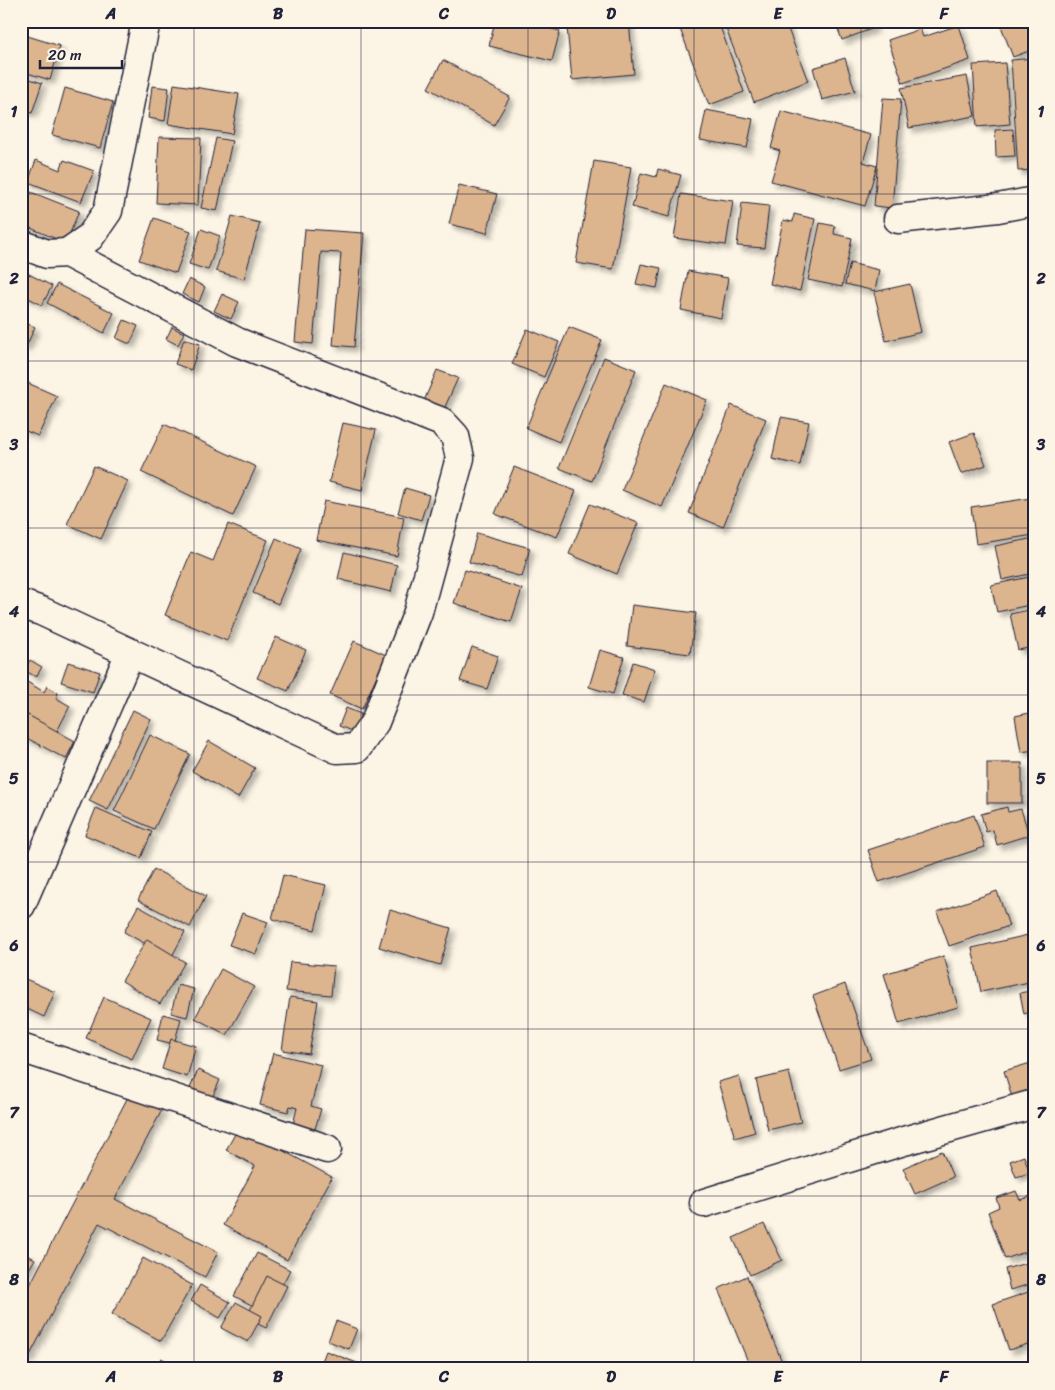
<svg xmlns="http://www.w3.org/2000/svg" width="1055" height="1390" font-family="Sriracha,sans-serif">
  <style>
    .building { fill: #dcb48d; stroke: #22223b; filter: url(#shadow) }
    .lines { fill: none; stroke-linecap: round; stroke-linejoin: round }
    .minor-casing { stroke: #22223b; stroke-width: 31 }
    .minor { stroke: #fcf5e5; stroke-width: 28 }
    .grid { fill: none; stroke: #22223b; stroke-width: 1; stroke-opacity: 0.55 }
    .neatline { fill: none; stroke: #22223b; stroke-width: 2 }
    .grid-label { font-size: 16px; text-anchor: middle; font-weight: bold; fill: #22223b }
  </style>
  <defs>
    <filter id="shadow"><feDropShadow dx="4.5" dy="4.5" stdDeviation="2.5" flood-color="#0004"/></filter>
  </defs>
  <rect width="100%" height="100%" fill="#fcf5e5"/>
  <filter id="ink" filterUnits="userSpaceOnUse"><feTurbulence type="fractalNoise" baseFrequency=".02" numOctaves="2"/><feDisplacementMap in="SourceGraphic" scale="10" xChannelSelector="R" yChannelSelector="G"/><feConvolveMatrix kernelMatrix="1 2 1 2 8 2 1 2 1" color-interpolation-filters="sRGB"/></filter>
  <g filter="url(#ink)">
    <g class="building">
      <polygon points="495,21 518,21 560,31 552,61 489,46"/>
      <polygon points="629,21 634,74 572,80 567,27"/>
      <polygon points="677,21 718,21 744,92 709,105"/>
      <polygon points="723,21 785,21 808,81 754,102"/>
      <polygon points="835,21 871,21 874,28 842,40"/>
      <polygon points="999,21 1033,21 1034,49 1013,57"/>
      <polygon points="959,25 970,60 903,83 888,40 920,29 923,37"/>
      <polygon points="21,34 60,46 50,80 21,71"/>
      <polygon points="845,58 855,91 822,100 813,68"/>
      <polygon points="1034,58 1034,170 1018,171 1011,60"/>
      <polygon points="443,60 510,97 494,125 428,88"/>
      <polygon points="1005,63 1010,124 977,127 973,65"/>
      <polygon points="21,76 42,83 32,113 21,110"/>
      <polygon points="967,76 975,116 909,128 901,88"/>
      <polygon points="174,84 239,94 232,134 168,124"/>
      <polygon points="152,86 169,88 165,121 148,118"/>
      <polygon points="65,88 113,102 100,148 52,135"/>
      <polygon points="883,98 901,99 892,208 874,206"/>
      <polygon points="706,110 753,119 747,148 700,140"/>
      <polygon points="781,111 871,135 863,162 877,166 865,206 771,181 780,151 771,148"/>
      <polygon points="1013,129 1015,156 996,157 995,130"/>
      <polygon points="159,137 201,138 198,205 156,203"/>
      <polygon points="216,138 232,141 217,211 201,208"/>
      <polygon points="36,160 60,170 64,160 94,171 81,202 28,182"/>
      <polygon points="594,161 631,167 613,269 576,263"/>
      <polygon points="658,169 681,175 669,217 632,207 641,173 656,177"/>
      <polygon points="459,185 497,194 487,233 449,224"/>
      <polygon points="31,192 79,211 66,243 21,224 21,217"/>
      <polygon points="681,194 733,201 726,245 674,238"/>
      <polygon points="742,203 769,206 764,248 737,246"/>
      <polygon points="794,214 815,219 800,291 770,284 783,220 793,222"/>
      <polygon points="232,216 260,223 244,279 216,271"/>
      <polygon points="154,218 191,231 176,273 139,260"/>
      <polygon points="820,223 835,226 834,234 852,238 842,287 808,280"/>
      <polygon points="201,229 220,236 208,270 189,264"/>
      <polygon points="305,229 364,233 354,347 333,345 341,253 321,252 313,344 295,342"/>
      <polygon points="850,263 879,270 875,291 845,284"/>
      <polygon points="641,264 661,268 657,288 636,284"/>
      <polygon points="21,270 52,286 42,305 21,294"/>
      <polygon points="688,271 728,278 721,318 681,310"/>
      <polygon points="189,279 205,287 199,302 182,294"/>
      <polygon points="57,284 114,313 104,333 47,303"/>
      <polygon points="910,284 921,332 886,341 874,292"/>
      <polygon points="222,294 239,302 231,319 214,311"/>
      <polygon points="124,320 138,326 130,344 116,338"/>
      <polygon points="21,321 35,327 26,347 21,344"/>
      <polygon points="172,327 184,333 178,345 166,339"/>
      <polygon points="569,327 602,340 559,442 526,428"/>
      <polygon points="527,329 559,342 544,377 512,364"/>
      <polygon points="184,339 200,344 191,370 175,364"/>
      <polygon points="604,357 636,370 592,481 559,468"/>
      <polygon points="437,370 458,378 444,409 424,401"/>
      <polygon points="21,380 57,396 38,436 21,429"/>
      <polygon points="666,383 707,400 662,507 622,490"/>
      <polygon points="731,405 766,419 723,527 689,513"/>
      <polygon points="781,417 809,422 800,465 772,459"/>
      <polygon points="343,423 376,430 362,490 329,482"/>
      <polygon points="164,424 256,467 233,516 141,472"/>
      <polygon points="974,433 986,465 961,474 949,442"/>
      <polygon points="94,466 128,481 101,539 67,524"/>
      <polygon points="514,467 576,491 557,537 495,514"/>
      <polygon points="405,488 429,495 421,520 398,513"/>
      <polygon points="1031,498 1034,515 1034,535 976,544 971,507"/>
      <polygon points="324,501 404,517 397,556 316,540"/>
      <polygon points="590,504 638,523 617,574 569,554"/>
      <polygon points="228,524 268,540 227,641 165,615 191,552 213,561"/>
      <polygon points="477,533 530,548 522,577 469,562"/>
      <polygon points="276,538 301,549 278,604 253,593"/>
      <polygon points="1034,538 1034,573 1002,580 995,546"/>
      <polygon points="344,552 397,565 391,592 338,579"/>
      <polygon points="465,570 522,589 511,622 454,603"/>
      <polygon points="1034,576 1034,604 997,612 991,585"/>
      <polygon points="632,605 696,613 690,654 627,646"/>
      <polygon points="1034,609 1034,647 1018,650 1010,614"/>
      <polygon points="276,637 306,650 288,691 257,678"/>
      <polygon points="354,641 386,655 362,709 330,695"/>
      <polygon points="472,647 498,656 487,689 460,681"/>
      <polygon points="600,650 624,657 613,694 589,687"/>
      <polygon points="30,660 42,667 36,677 24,670"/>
      <polygon points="68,662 100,672 93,692 61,682"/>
      <polygon points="633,662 655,669 644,702 622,695"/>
      <polygon points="24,680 44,692 47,686 58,693 56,698 70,706 53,739 21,722 21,686"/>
      <polygon points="346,708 361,714 354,732 339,726"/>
      <polygon points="133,710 151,719 108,810 89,801"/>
      <polygon points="1034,712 1034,750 1021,752 1015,716"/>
      <polygon points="26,714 75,741 66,759 21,735 21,723"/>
      <polygon points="150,735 190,754 154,829 114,811"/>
      <polygon points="209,741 255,768 238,798 192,771"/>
      <rect x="987" y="763" width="35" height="40"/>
      <polygon points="1007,807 1008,812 1021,809 1029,835 997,845 993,830 986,832 981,814"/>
      <polygon points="96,808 152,832 141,858 85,835"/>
      <polygon points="974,815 985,847 879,882 868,850"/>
      <polygon points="154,869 206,896 190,927 138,900"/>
      <polygon points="283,875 326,885 315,930 272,919"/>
      <polygon points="997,891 1009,926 949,946 937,912"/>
      <polygon points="138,906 185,932 171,958 124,932"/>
      <polygon points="390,910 451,928 440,965 379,947"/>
      <polygon points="242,913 268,922 256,954 229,945"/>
      <polygon points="1032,934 1034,981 981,992 972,948"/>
      <polygon points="147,939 185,962 160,1004 122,981"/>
      <polygon points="944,956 958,1007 899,1024 884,974"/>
      <polygon points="290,962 334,966 331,995 286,991"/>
      <polygon points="221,969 254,987 227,1035 195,1018"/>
      <polygon points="21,977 55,992 44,1017 21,1006"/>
      <polygon points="845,984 871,1059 839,1069 813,996"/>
      <polygon points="178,985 194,989 187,1017 171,1013"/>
      <polygon points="1034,990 1034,1011 1024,1014 1020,993"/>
      <polygon points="104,997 151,1018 132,1059 86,1038"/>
      <polygon points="290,997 318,1001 309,1054 282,1050"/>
      <polygon points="163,1014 181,1019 174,1044 157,1040"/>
      <polygon points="171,1039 196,1046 187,1077 162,1069"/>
      <polygon points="273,1053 321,1065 311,1106 321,1109 315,1129 293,1124 297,1108 290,1106 288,1112 260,1105"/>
      <polygon points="1034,1062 1034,1093 1013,1100 1004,1071"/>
      <polygon points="198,1070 220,1080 212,1098 190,1088"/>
      <polygon points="789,1072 801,1122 768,1130 756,1080"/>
      <polygon points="739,1076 755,1132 735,1138 718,1082"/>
      <polygon points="130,1093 162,1110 115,1199 218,1252 205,1277 99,1223 28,1359 21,1356 21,1302"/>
      <polygon points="239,1127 332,1177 287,1260 223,1225 255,1166 226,1150"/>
      <polygon points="942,1151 953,1177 915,1194 903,1168"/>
      <polygon points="1024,1156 1030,1173 1016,1177 1010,1161"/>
      <polygon points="1016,1191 1020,1200 1033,1195 1034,1198 1034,1249 1005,1259 988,1212 999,1207 996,1198"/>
      <polygon points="764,1224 782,1260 750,1275 733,1238"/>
      <polygon points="21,1252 35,1259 21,1283"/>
      <polygon points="257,1253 290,1270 267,1313 234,1296"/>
      <polygon points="1034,1255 1034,1283 1010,1290 1005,1269 1033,1261 1032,1256"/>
      <polygon points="143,1258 192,1285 161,1341 112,1314"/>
      <polygon points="267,1276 287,1286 266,1328 246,1318"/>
      <polygon points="747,1276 785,1369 751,1369 718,1289"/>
      <polygon points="200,1285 230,1302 220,1318 191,1301"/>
      <polygon points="1034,1290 1034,1342 1009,1350 993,1304"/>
      <polygon points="236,1302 262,1316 248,1342 221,1328"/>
      <polygon points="336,1321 357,1329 349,1349 328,1341"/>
      <polygon points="326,1351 370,1368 319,1369"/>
      <polygon points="161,1358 183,1369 156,1369"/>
      <polygon points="101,1361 114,1369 96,1369"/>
    </g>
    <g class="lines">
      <defs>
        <g id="minor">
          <polyline points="898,219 998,208 1034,201"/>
          <polyline points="21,244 47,254 67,253 237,342 442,422 455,436 460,458 418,612 375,722 357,748 337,749 41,611 21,604"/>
          <polyline points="67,253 90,237 108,211 146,21"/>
          <polyline points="21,905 130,653"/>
          <polyline points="21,1048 327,1149"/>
          <polyline points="704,1203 904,1141 1034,1104"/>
        </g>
      </defs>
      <use href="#minor" class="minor-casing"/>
      <use href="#minor" class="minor"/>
    </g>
  </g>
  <path class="grid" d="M 194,21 L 194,1369M 361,21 L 361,1369M 528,21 L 528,1369M 694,21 L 694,1369M 861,21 L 861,1369M 21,194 L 1034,194M 21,361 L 1034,361M 21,528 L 1034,528M 21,695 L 1034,695M 21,862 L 1034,862M 21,1029 L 1034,1029M 21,1196 L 1034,1196"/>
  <rect width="1055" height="1390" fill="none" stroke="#fcf5e5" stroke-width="55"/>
  <path d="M40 60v8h82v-8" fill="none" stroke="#22223b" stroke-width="2.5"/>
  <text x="48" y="60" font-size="15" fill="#22223b" stroke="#fcf5e5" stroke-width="4" paint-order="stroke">20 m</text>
  <rect x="28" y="28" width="1000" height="1334" class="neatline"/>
  <g class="grid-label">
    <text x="111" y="19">A</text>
    <text x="278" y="19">B</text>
    <text x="444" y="19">C</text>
    <text x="611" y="19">D</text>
    <text x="778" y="19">E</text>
    <text x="944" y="19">F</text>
    <text x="14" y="117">1</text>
    <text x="1041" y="117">1</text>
    <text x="14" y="284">2</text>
    <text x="1041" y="284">2</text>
    <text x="14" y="450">3</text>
    <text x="1041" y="450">3</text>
    <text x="14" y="617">4</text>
    <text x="1041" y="617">4</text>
    <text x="14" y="784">5</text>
    <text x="1041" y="784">5</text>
    <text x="14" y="951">6</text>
    <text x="1041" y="951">6</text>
    <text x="14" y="1118">7</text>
    <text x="1041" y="1118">7</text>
    <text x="14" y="1285">8</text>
    <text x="1041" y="1285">8</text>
    <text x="111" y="1382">A</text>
    <text x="278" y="1382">B</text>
    <text x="444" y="1382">C</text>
    <text x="611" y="1382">D</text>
    <text x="778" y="1382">E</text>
    <text x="944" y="1382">F</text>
  </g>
</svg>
